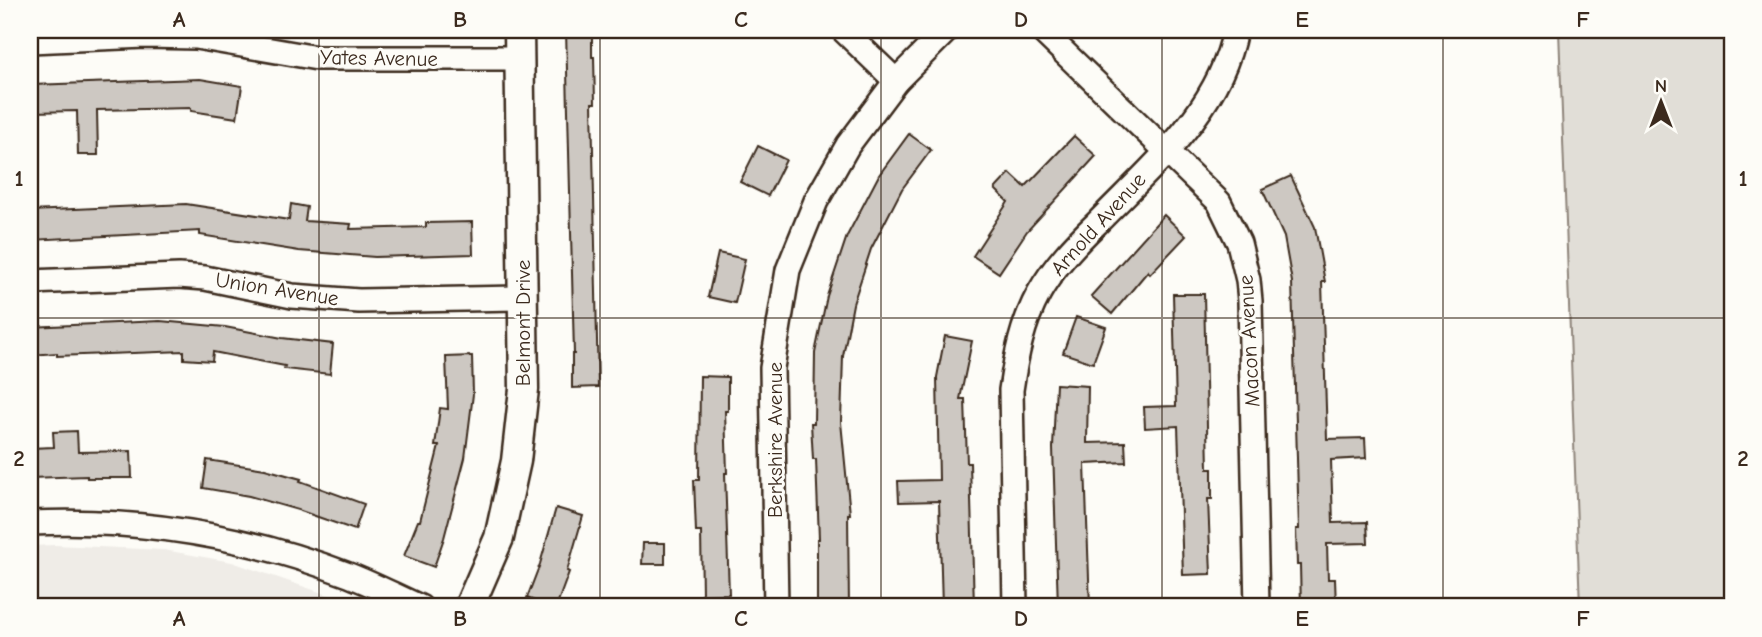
<svg xmlns="http://www.w3.org/2000/svg" width="1762" height="637" font-family="'Comic Neue',sans-serif">
  <style>
    .built { fill: #efece7 }
    .green { fill: #e1ded7; stroke: #8e847a; stroke-width: 2 }
    .building { fill: #cdc8c2; stroke: #3b2a1e; stroke-width: 2 }
    .lines { fill: none; stroke-linecap: round; stroke-linejoin: round }
    .minor-casing { stroke: #3b2a1e; stroke-width: 28 }
    .tertiary-casing { stroke: #3b2a1e; stroke-width: 33 }
    .minor { stroke: #fdfcf7; stroke-width: 23 }
    .tertiary { stroke: #fdfcf7; stroke-width: 28 }
    .grid { fill: none; stroke: #3b2a1e; stroke-width: 2; stroke-opacity: 0.55 }
    .labels { text-anchor: middle; stroke-width: 6; stroke-linejoin: round; paint-order: stroke }
    .street-label { font-size: 21px; fill: #3b2a1e; stroke: #fdfcf7 }
    .neatline { fill: none; stroke: #3b2a1e; stroke-width: 2.5 }
    .grid-label { font-size: 23px; text-anchor: middle; font-weight: bold; fill: #3b2a1e }
  </style>
  <rect width="100%" height="100%" fill="#fdfcf7"/>
  <filter id="ink" filterUnits="userSpaceOnUse"><feTurbulence type="fractalNoise" baseFrequency=".0143" numOctaves="2"/><feDisplacementMap in="SourceGraphic" scale="14" xChannelSelector="R" yChannelSelector="G"/><feConvolveMatrix kernelMatrix="1 2 1 2 8 2 1 2 1" color-interpolation-filters="sRGB"/></filter>
  <g filter="url(#ink)">
    <polygon class="built" points="55,545 164,550 232,562 363,607 30,607 30,546"/>
    <polygon class="green" points="1559,30 1732,30 1732,607 1580,607"/>
    <g class="building">
      <polygon points="566,30 592,30 592,57 594,57 595,103 592,103 598,387 572,388 572,354 574,354"/>
      <polygon points="200,79 242,86 237,118 191,111 191,108 97,110 98,155 78,155 77,111 33,112 32,85"/>
      <polygon points="909,134 931,150 902,189 871,249 853,304 843,356 841,422 850,514 848,514 849,607 817,607 817,539 819,539 816,459 813,459 811,423 814,423 815,353 827,296 847,236 879,175"/>
      <polygon points="1074,136 1096,156 1027,231 999,273 973,256 1008,202 995,189 1010,173 1025,187"/>
      <polygon points="758,146 786,160 768,196 740,182"/>
      <polygon points="1291,176 1315,227 1325,282 1322,282 1327,439 1365,438 1366,458 1331,460 1333,523 1367,522 1368,543 1327,544 1328,579 1335,579 1336,607 1301,607 1300,565 1297,565 1296,529 1299,529 1292,282 1284,237 1262,189"/>
      <polygon points="186,204 289,220 291,204 307,207 305,221 351,224 350,229 426,227 426,223 472,222 473,254 375,257 299,251 200,235 200,231 31,240 30,211"/>
      <polygon points="1164,215 1186,236 1150,274 1148,271 1112,314 1091,296"/>
      <polygon points="718,253 745,259 735,303 708,297"/>
      <polygon points="1173,294 1204,294 1208,469 1212,469 1212,499 1208,499 1211,574 1183,575 1178,426 1145,428 1144,407 1176,406"/>
      <polygon points="1076,317 1106,327 1093,363 1063,353"/>
      <polygon points="160,321 225,327 282,338 333,344 330,374 284,369 285,366 213,352 212,361 184,359 184,351 57,356 57,353 30,355 30,327"/>
      <polygon points="945,336 972,341 960,399 965,399 967,463 970,463 974,607 942,607 939,501 899,502 898,481 939,480 937,377"/>
      <polygon points="472,356 473,394 465,458 444,538 434,567 404,556 418,521 420,521 439,446 435,446 440,408 448,409 446,357"/>
      <polygon points="700,376 728,377 728,411 725,411 727,473 725,473 729,594 702,595 701,532 696,532 694,480 699,480"/>
      <polygon points="1056,384 1088,386 1087,443 1125,442 1126,462 1085,464 1090,607 1058,607 1053,448"/>
      <polygon points="77,431 78,452 131,451 132,478 87,478 87,476 30,478 30,448 54,447 53,432"/>
      <polygon points="207,460 265,469 301,479 300,481 364,504 355,530 298,510 249,496 203,488"/>
      <polygon points="556,508 583,516 567,571 569,572 556,607 550,607 527,598 540,564"/>
      <polygon points="643,543 665,543 665,564 642,564"/>
    </g>
    <g class="lines">
      <defs>
        <g id="minor">
          <polyline points="843,30 896,81"/>
          <polyline points="1041,30 1219,202 1239,243 1248,280 1250,301 1257,607"/>
          <polyline points="30,41 145,36 196,37 317,58 520,58"/>
          <polyline points="30,282 179,276 205,278 292,296 359,301 524,298"/>
          <path d="M 30,523 C 139,518 244,535 346,574 C 371,583 395,596 420,607"/>
          <polyline points="776,607 772,368 788,270 816,201 848,145 896,81 947,30"/>
          <path d="M 1015,607 L 1011,390 C 1016,356 1022,324 1039,293 C 1054,266 1075,244 1097,223 C 1151,167 1220,110 1235,30"/>
        </g>
        <polyline id="tertiary" points="469,607 499,538 516,461 524,389 519,30"/>
      </defs>
      <use href="#minor" class="minor-casing"/>
      <use href="#tertiary" class="tertiary-casing"/>
      <use href="#minor" class="minor"/>
      <use href="#tertiary" class="tertiary"/>
    </g>
  </g>
  <path class="grid" d="M 319,30 L 319,607M 600,30 L 600,607M 881,30 L 881,607M 1162,30 L 1162,607M 1443,30 L 1443,607M 30,318 L 1732,318"/>
  <g class="labels">
    <g class="street-label">
      <text transform="translate(379 58) rotate(1)" y="7">Yates Avenue</text>
      <text transform="translate(1098 224) rotate(-48)" y="7">Arnold Avenue</text>
      <text transform="translate(277 289) rotate(9)" y="7">Union Avenue</text>
      <text transform="translate(523 323) rotate(-90)" y="7">Belmont Drive</text>
      <text transform="translate(1249 341) rotate(-93)" y="7">Macon Avenue</text>
      <text transform="translate(775 440) rotate(-90)" y="7">Berkshire Avenue</text>
    </g>
  </g>
  <rect width="1762" height="637" fill="none" stroke="#fdfcf7" stroke-width="77"/>
  <g transform="translate(1661 102)" stroke="#fdfcf7" stroke-width="5" paint-order="stroke">
  <path d="M0-5L12 26L0 18L-12 26Z" fill="#3b2a1e"/>
  <text y="-10" font-size="19" font-weight="bold" text-anchor="middle" fill="#3b2a1e">N</text>
  </g>
  <rect x="38" y="38" width="1686" height="560" class="neatline"/>
  <g class="grid-label">
    <text x="179" y="27">A</text>
    <text x="460" y="27">B</text>
    <text x="741" y="27">C</text>
    <text x="1021" y="27">D</text>
    <text x="1302" y="27">E</text>
    <text x="1583" y="27">F</text>
    <text x="19" y="186">1</text>
    <text x="1743" y="186">1</text>
    <text x="19" y="466">2</text>
    <text x="1743" y="466">2</text>
    <text x="179" y="626">A</text>
    <text x="460" y="626">B</text>
    <text x="741" y="626">C</text>
    <text x="1021" y="626">D</text>
    <text x="1302" y="626">E</text>
    <text x="1583" y="626">F</text>
  </g>
</svg>
